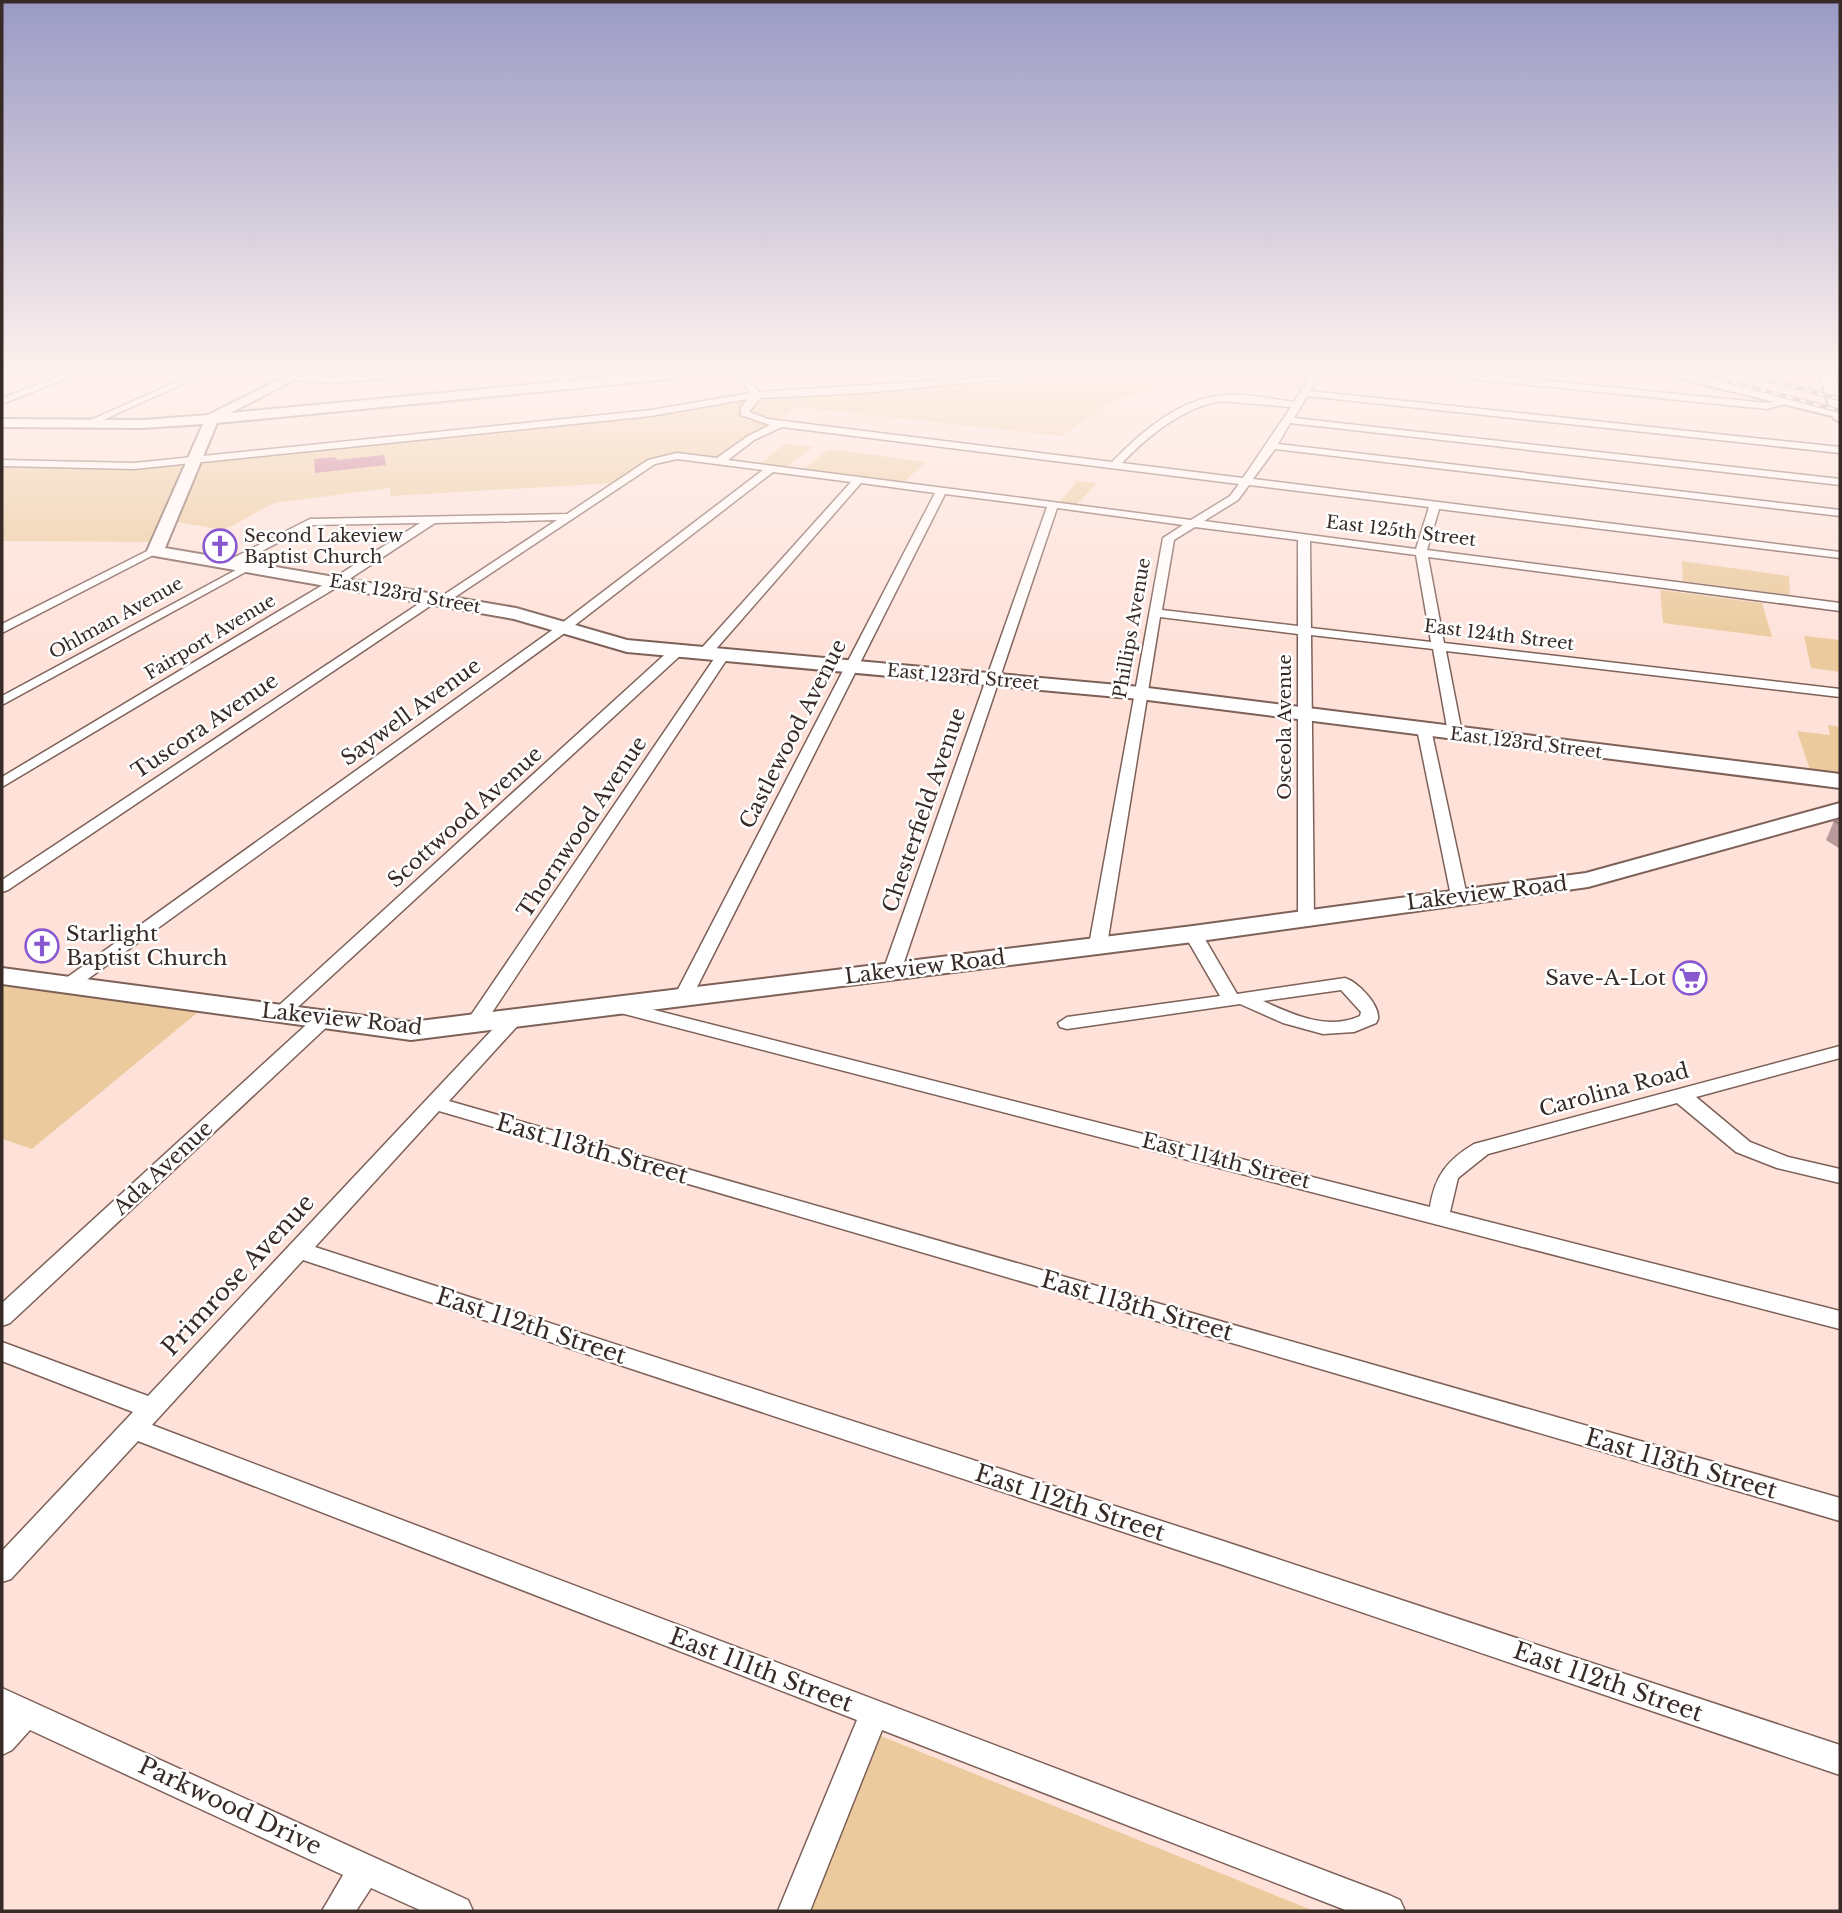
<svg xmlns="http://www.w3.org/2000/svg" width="1842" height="1913" font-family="'Libre Baskerville',serif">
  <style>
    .green { fill: #ebcb9e }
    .water { fill: #c3718f }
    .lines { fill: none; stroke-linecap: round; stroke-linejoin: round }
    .street-casing { stroke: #7d6057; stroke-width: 3 }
    .secondary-casing { stroke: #7d6057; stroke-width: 4 }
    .primary-casing { stroke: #7d6057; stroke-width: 4 }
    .street { fill: #fff; fill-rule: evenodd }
    .secondary { fill: #fff; fill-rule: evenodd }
    .primary { fill: #fff; fill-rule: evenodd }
    .rail-casing { stroke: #83716c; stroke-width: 4.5 }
    .rail { stroke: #fff; stroke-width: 2.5; stroke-dasharray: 7; stroke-linecap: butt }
    .wall { fill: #ba9b9c }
    .building { fill: #d8b4b5; stroke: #977e7f; stroke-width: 2 }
    .labels { text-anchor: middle; stroke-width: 5; stroke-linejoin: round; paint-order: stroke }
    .far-street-label { font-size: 18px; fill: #372a27; stroke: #fff }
    .far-poi-label { font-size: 18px; fill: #372a27; stroke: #fff; text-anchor: start }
    .street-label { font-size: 21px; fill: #372a27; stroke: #fff }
    .poi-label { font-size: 21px; fill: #372a27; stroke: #fff; text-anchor: start }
    .near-street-label { font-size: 24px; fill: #372a27; stroke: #fff }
  </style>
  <rect width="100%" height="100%" fill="#fee2da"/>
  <g class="green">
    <polygon points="1032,375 1198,375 1111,401 1062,436 797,407 775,422 749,411 754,403 779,396 864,392"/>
    <polygon points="1215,375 1310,375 1300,390 1245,384"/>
    <polygon points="733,401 744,402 739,410 744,417 771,425 719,457 678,454 658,457 615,483 390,496 390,488 274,503 224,530 176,522 199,466 208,461"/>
    <polygon points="785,444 813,447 786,467 760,463"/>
    <polygon points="829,449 926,462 904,482 804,469"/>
    <polygon points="175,465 183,467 151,542 2,541 2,466 100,469"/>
    <polygon points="1077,481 1097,483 1076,505 1059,503"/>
    <polygon points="1682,561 1789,576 1790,595 1683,581"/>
    <polygon points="1660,590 1762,603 1772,637 1663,623"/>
    <polygon points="1804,636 1840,640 1840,672 1811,668"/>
    <polygon points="1828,725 1840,727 1840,777 1811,773 1797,731 1830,735"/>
    <polygon points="2,976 208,1004 32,1149 2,1139"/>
    <polygon points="881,1736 1314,1911 810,1911"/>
  </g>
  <polygon class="water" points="384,455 386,465 315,473 314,459 336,457 337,460"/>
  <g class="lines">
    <defs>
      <g id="street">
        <polygon points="63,375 75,375 2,404 2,398"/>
        <polygon points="192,375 203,375 92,425 84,423"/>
        <polygon points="292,375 331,377 401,375 397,378 331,383 294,380 290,377"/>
        <polygon points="562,375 571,375 561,388 555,388"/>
        <path d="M 737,375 L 745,375 L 759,392 L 1021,375 L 1017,378 L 864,393 L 760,398 L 749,412 L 768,419 L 1112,462 C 1141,432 1179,399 1223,395 C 1247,393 1271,399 1294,402 L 1311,375 L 1319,375 L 1310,391 L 1840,447 L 1840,453 L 1307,396 L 1294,418 L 1840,479 L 1840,485 L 1290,423 L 1278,444 L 1840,510 L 1840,516 L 1275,449 L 1253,479 L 1840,552 L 1840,558 L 1439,509 L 1427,550 L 1840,603 L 1840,611 L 1428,557 L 1444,643 L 1840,689 L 1840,697 L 1446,651 L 1462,733 L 1455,737 L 1448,733 L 1433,649 L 1311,635 L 1314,917 L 1306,922 L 1298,917 L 1298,634 L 1160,617 L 1107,945 L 1098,950 L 1089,945 L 1163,538 L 1183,525 L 1057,508 L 901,971 L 892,976 L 883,971 L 1047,507 L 945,494 L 691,999 L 682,1005 L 673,999 L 935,493 L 861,483 L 709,657 L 699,657 L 699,651 L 851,482 L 773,472 L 566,632 L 74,989 L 62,989 L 59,985 L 62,981 L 558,626 L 763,470 L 677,459 L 655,464 L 443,605 L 437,601 L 439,598 L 557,520 L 435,523 L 334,589 L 2,787 L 2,777 L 326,583 L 420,523 L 312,525 L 233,566 L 225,566 L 225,562 L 310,519 L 567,514 L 648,460 L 677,453 L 717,458 L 748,436 L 770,425 L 741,415 L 741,407 L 748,399 L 651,416 L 134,469 L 2,466 L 2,460 L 134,463 L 651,410 L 751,393 ZM 1220,401 L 1291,407 L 1243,478 L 1122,463 C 1149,435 1181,409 1220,401 ZM 782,427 L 1239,484 L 1230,496 L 1191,520 L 728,460 L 754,440 ZM 1249,485 L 1429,507 L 1416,549 L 1204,521 L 1238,500 ZM 1195,527 L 1298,540 L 1298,626 L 1162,610 L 1174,540 ZM 1310,541 L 1416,555 L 1431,642 L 1311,628 Z"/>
        <polygon points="1459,375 1488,375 1767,403 1787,399 1792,402 1767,409 1463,378"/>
        <polygon points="151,549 161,551 2,633 2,624"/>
        <polygon points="247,564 253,567 251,569 2,705 2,696"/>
        <polygon points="432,595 438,599 436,602 8,890 2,892 2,880"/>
        <polygon points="677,647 683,651 682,654 287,1017 275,1017 272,1013 275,1009 672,648"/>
        <polygon points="723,652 729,656 483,1026 469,1026 467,1022 469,1018 718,653"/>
        <polygon points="1424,725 1431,729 1467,896 1459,901 1451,896 1417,729"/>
        <path d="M 1193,929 L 1202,934 L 1237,994 L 1345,978 C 1358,982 1380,1005 1378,1019 L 1376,1023 L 1354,1032 L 1323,1034 L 1283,1023 L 1240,1004 L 1067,1029 L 1060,1027 L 1058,1023 L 1067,1017 L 1220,996 L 1184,934 ZM 1341,990 L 1361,1012 L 1360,1016 C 1328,1031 1294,1015 1263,1001 Z"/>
        <path d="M 615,1000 L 1430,1207 C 1435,1176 1447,1160 1474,1144 L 1840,1046 L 1840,1058 L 1696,1097 L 1750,1142 L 1788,1157 L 1840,1169 L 1840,1183 L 1777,1168 L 1736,1152 L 1677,1103 L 1488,1154 L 1458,1178 L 1450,1212 L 1840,1311 L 1840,1329 L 609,1010 L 606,1006 Z"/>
        <polygon points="514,1012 521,1014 523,1018 521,1022 449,1101 1840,1498 1840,1521 439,1111 315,1247 1220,1540 1840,1745 1840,1775 1220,1564 303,1260 152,1425 1389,1895 1400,1900 1405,1911 1348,1911 882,1730 810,1911 778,1911 857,1720 138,1441 11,1579 2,1582 2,1551 133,1412 2,1361 2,1342 148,1396 507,1014"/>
        <polygon points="324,1013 333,1019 331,1023 10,1323 2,1326 2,1303 317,1015"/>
        <polygon points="2,1688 468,1900 473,1911 422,1911 371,1888 356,1911 322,1911 343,1875 30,1730 12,1750 2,1755"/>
      </g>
      <g id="secondary">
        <polygon points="288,375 300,377 230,413 630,375 676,375 670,379 217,423 165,548 516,608 627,640 1140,687 1840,774 1840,788 1140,699 627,652 514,619 149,555 147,551 203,424 143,428 2,427 2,419 143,420 208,415"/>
        <polygon points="1677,375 1698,375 1840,410 1840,418 1678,378"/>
        <polygon points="1840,803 1840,817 1588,887 1193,942 411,1040 2,984 2,968 411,1022 1193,926 1586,873"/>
      </g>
      <polygon id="primary" points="1820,375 1834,375 1840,395 1840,422 1833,418"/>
    </defs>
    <use href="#street" class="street-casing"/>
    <use href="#secondary" class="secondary-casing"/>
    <use href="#primary" class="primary-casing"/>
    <use href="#street" class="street"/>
    <use href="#secondary" class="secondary"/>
    <use href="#primary" class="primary"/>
    <defs>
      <g id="rail">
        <polyline points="1705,375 1840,411"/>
        <polyline points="1750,375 1840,399"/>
      </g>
    </defs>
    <use href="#rail" class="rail-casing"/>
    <use href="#rail" class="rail"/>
  </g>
  <polygon class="wall" points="1840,819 1840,849 1826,840 1834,821"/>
  <polygon class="building" points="1840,819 1840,824 1834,821"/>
  <linearGradient id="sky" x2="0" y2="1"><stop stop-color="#9999c4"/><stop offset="0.58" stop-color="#fff2ee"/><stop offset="1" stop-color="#fff2ee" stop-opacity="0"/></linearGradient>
  <rect width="1842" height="643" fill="url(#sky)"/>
  <defs>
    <symbol id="church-ring" viewBox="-11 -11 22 22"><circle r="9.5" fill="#fff" stroke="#8858d1" stroke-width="1.5"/><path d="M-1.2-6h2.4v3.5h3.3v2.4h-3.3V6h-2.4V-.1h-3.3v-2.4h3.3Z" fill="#8858d1"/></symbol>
    <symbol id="supermarket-ring" viewBox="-11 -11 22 22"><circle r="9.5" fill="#fff" stroke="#8858d1" stroke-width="1.5"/><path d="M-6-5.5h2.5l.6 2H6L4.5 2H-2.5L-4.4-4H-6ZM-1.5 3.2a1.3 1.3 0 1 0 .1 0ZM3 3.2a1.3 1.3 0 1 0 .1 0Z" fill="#8858d1"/></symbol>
  </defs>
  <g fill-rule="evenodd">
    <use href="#church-ring" x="201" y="527" width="38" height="38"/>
    <use href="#church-ring" x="23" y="927" width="38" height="38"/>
    <use href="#supermarket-ring" x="1671" y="959" width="38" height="38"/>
  </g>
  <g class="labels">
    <g class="far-street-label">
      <text transform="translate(1401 531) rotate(7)" y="6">East 125th Street</text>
      <text transform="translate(405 594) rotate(10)" y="6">East 123rd Street</text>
      <text transform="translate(116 618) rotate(-29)" y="6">Ohlman Avenue</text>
      <text transform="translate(1132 628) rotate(-80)" y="6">Phillips Avenue</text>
      <text transform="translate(1499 635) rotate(7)" y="6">East 124th Street</text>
      <text transform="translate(210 637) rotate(-31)" y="6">Fairport Avenue</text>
      <text transform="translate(963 677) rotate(5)" y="6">East 123rd Street</text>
      <text transform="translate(1285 727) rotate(-90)" y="6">Osceola Avenue</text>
      <text transform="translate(1526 743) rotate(7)" y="6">East 123rd Street</text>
    </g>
    <g class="far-poi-label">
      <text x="244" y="542">Second Lakeview<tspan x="244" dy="21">Baptist Church</tspan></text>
    </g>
    <g class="street-label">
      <text transform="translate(411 712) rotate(-36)" y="7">Saywell Avenue</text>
      <text transform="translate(205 726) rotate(-34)" y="7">Tuscora Avenue</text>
      <text transform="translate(793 734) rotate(-63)" y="7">Castlewood Avenue</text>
      <text transform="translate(924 810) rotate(-71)" y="7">Chesterfield Avenue</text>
      <text transform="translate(465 817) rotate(-42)" y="7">Scottwood Avenue</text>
      <text transform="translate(582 827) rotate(-56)" y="7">Thornwood Avenue</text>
      <text transform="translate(1487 893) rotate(-7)" y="7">Lakeview Road</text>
      <text transform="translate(925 967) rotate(-7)" y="7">Lakeview Road</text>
      <text transform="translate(342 1019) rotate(6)" y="7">Lakeview Road</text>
      <text transform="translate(1614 1090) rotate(-15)" y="7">Carolina Road</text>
      <text transform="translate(1226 1161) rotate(14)" y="7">East 114th Street</text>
      <text transform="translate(163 1168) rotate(-43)" y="7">Ada Avenue</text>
    </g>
    <g class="poi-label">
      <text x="66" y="941">Starlight<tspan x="66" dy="24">Baptist Church</tspan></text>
      <text x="1666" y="985" text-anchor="end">Save-A-Lot</text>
    </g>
    <g class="near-street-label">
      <text transform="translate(592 1149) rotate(16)" y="8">East 113th Street</text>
      <text transform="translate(238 1275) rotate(-47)" y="8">Primrose Avenue</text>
      <text transform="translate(1137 1306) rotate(16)" y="8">East 113th Street</text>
      <text transform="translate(531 1326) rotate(18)" y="8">East 112th Street</text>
      <text transform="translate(1681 1464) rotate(16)" y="8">East 113th Street</text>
      <text transform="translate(1070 1503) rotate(18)" y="8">East 112th Street</text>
      <text transform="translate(761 1670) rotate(21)" y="8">East 111th Street</text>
      <text transform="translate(1608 1682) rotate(19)" y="8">East 112th Street</text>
      <text transform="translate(230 1806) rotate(25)" y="8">Parkwood Drive</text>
    </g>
  </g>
  <rect width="1842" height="1913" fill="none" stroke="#372a27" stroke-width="7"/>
</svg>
